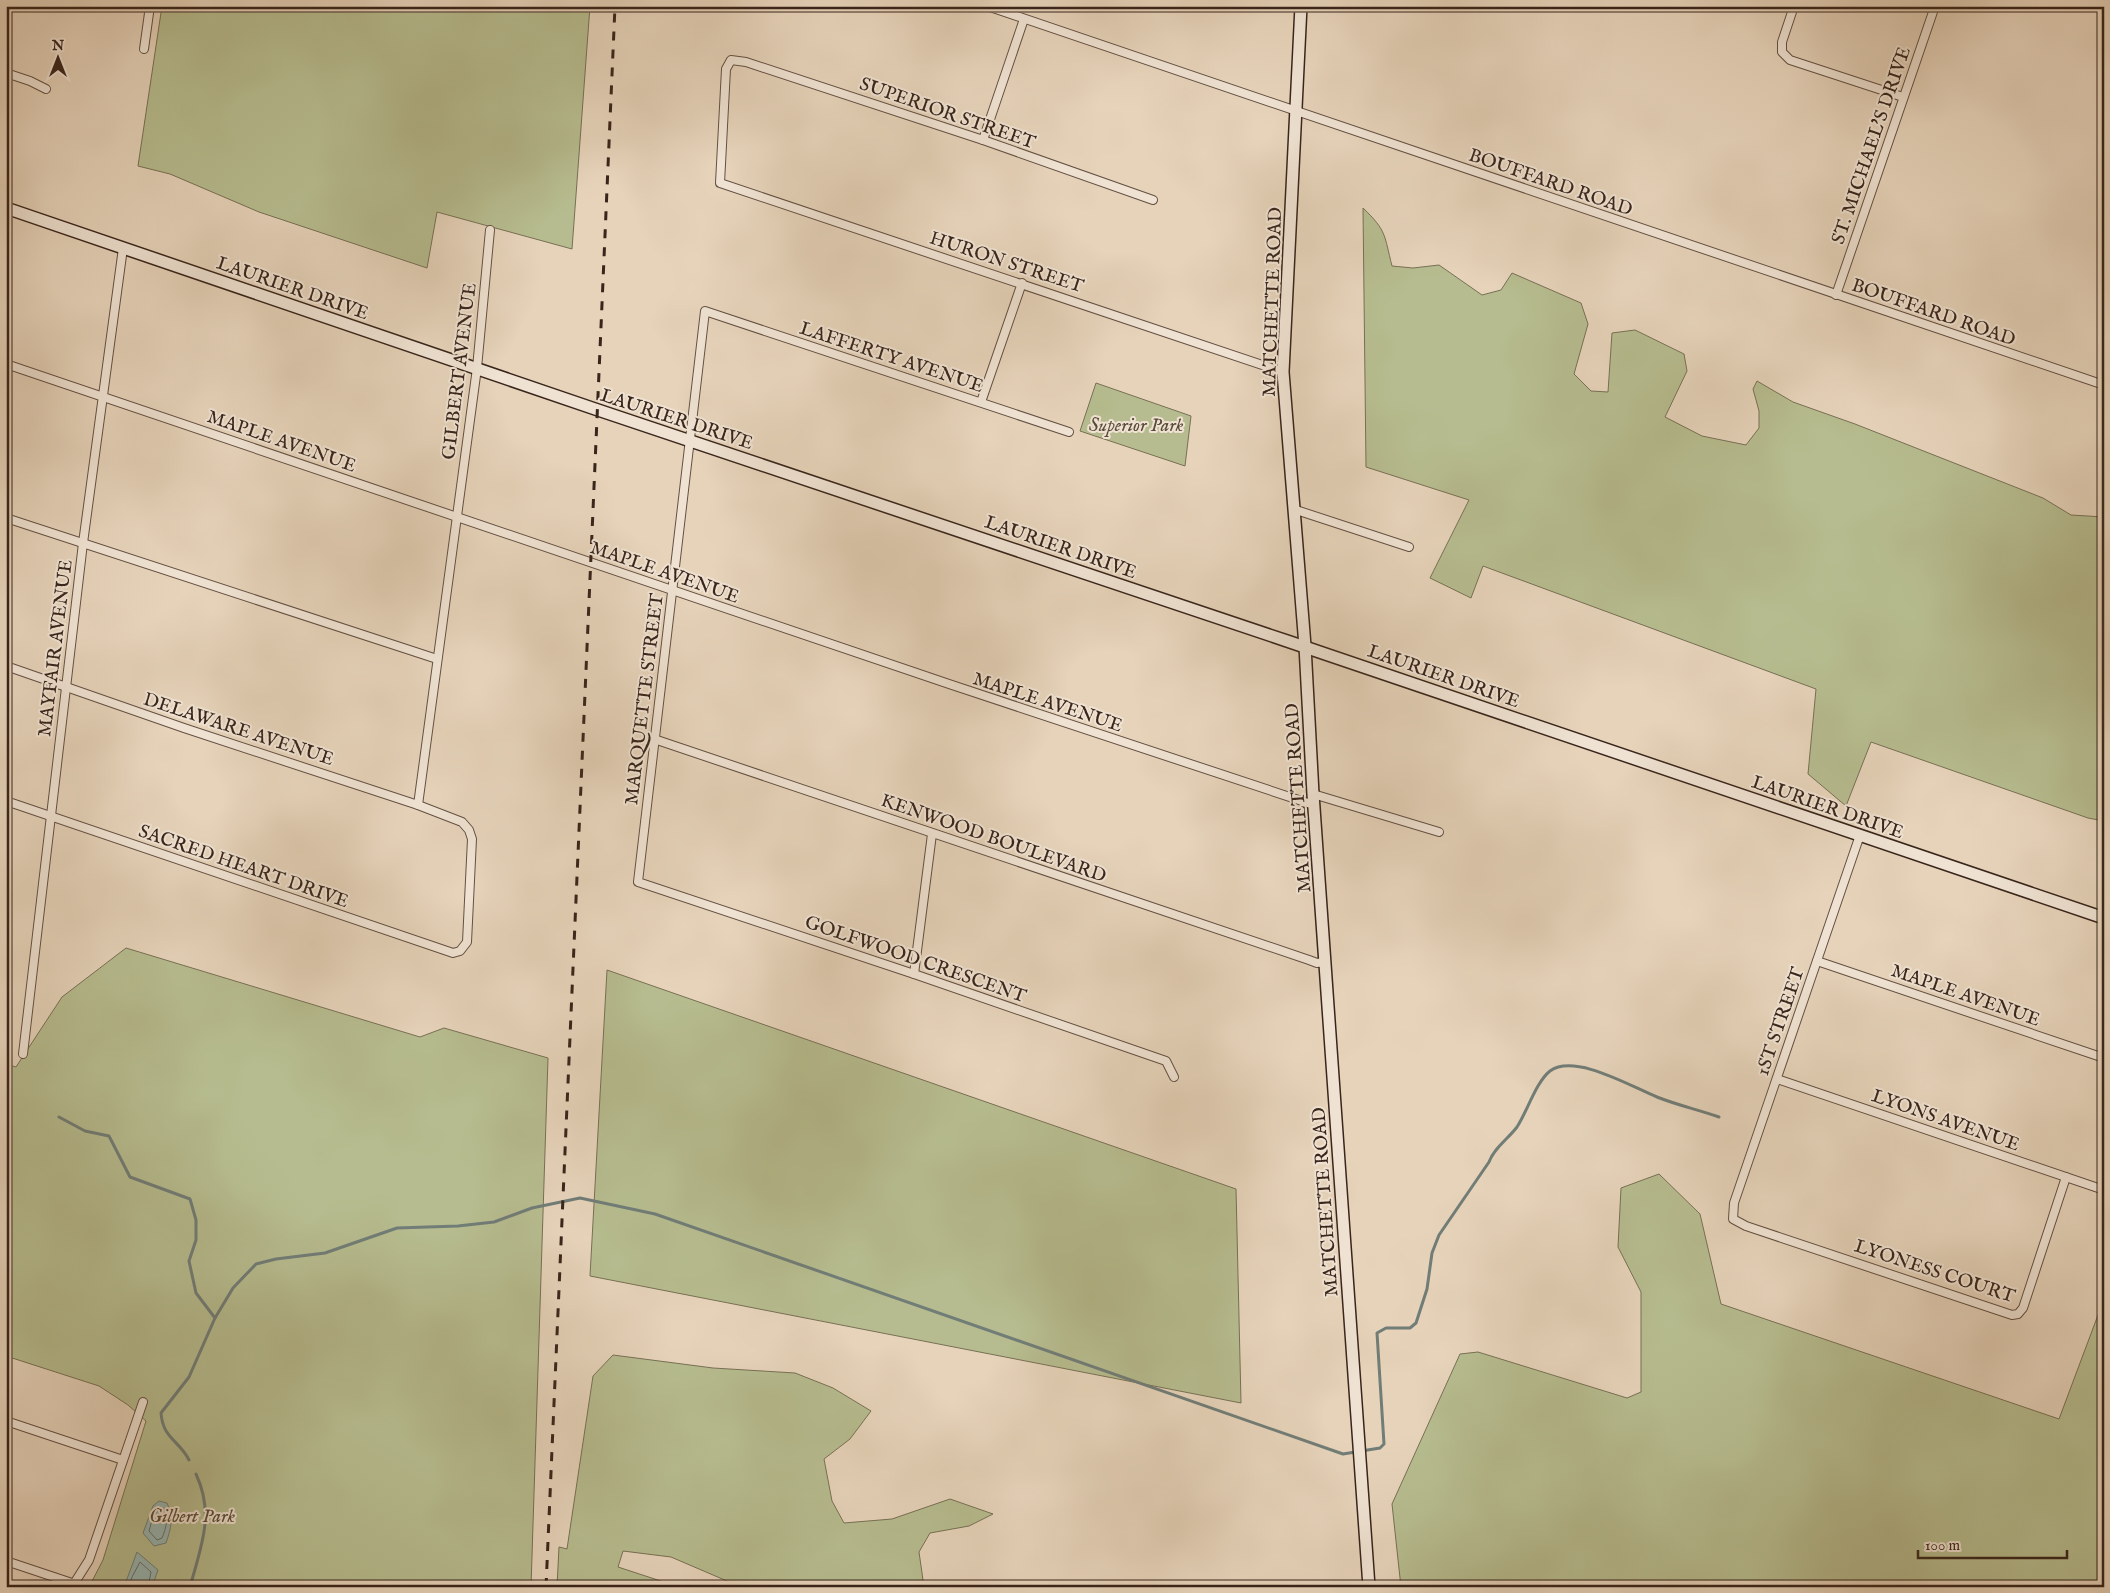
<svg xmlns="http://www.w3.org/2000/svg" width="2110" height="1593" font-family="'IM FELL English',serif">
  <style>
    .green { fill: #b6bc8f; stroke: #787055 }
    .water { fill: #97b7b4; stroke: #717d77 }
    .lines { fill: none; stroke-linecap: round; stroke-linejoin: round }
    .shore { stroke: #686e68; stroke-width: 1 }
    .stream { stroke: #717d77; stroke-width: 3 }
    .street-casing { stroke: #645043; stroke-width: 10 }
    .secondary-casing { stroke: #39251b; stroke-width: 14 }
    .street { stroke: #efe2d2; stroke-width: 8 }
    .secondary { stroke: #efe2d2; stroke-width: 11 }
    .rail { stroke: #39251b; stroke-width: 3; stroke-dasharray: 9 9; stroke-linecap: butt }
    .labels { text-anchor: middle; stroke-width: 4; stroke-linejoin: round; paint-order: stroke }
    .street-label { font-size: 19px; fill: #39251b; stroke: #efe2d2 }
    .park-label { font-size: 19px; font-style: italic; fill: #584b38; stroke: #efe2d2 }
  </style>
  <rect width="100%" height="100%" fill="#e6d3ba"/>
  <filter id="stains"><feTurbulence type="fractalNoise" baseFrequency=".004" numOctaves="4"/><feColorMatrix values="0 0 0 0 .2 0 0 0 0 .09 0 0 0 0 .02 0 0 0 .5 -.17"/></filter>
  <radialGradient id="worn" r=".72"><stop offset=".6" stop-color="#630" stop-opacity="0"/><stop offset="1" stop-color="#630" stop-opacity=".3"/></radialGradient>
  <g class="green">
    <polygon points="162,6 590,6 572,249 437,212 427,268 259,212 170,174 138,166"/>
    <path d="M 1363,208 C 1387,231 1384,235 1392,266 L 1413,268 L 1439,265 L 1482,295 L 1501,290 L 1512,273 L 1581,303 L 1588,324 L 1574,374 L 1591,391 L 1608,392 L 1612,333 L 1635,330 L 1684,354 L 1687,371 L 1665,417 L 1702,436 L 1746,445 L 1759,428 L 1759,411 L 1753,389 L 1757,381 L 1793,402 L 1855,424 L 2043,498 L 2071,515 L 2104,517 L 2104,821 L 2088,818 L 1871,742 L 1846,806 L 1808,774 L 1816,689 L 1483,566 L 1471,598 L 1430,578 L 1469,500 L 1366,467 Z"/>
    <polygon points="1096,383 1191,416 1185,466 1080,431"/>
    <polygon points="126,948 420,1037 444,1028 548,1058 531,1587 89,1587 103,1560 146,1421 128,1405 99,1386 6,1356 6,1064 16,1067 62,997"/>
    <polygon points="607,970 1236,1189 1241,1403 590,1276"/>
    <polygon points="1659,1174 1700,1214 1721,1304 2059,1419 2104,1299 2104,1587 1401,1587 1392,1504 1460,1354 1478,1352 1627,1398 1641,1392 1641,1292 1618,1247 1621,1188"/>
    <polygon points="613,1355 713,1368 795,1373 833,1388 871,1411 850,1439 824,1459 832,1501 844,1523 892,1519 950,1499 993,1514 969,1526 930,1533 919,1552 924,1587 741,1587 671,1557 623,1551 618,1567 679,1587 557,1587 559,1547 567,1549 593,1376"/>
  </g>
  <g class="water">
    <path d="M 159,1501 L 167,1503 C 174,1518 171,1528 166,1543 L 154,1546 L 143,1533 L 153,1506 Z"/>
    <polygon points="137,1552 158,1570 152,1587 124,1587"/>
  </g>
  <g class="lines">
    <g class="shore">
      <path d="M 160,1507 L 164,1508 C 169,1518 166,1528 162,1538 L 157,1540 L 149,1531 L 152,1520 Z"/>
      <polyline points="129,1587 132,1577 140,1562 151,1572 148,1587"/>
    </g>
    <g class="stream">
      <polyline points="59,1117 85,1131 109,1136 130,1177 190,1199 196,1220 196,1240 189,1261 196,1293 215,1318"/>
      <path d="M 189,1460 C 179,1440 163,1439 161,1413 L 189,1377 L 215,1318 L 233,1288 L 256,1264 L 276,1259 L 325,1253 L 397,1228 L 458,1226 L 494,1222 L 532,1208 L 580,1198 L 655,1214 L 1343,1454 L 1380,1448 L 1384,1444 L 1377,1333 L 1386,1328 L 1410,1328 L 1416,1323 L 1427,1289 L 1432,1253 L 1439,1235 L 1489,1162 C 1494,1148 1508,1139 1517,1127 C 1527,1112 1536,1082 1550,1071 C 1575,1053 1632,1087 1657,1097 C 1677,1105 1699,1110 1719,1117"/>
      <path d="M 190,1587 C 201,1546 215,1515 196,1474"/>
    </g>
    <defs>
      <g id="street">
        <polyline points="987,6 2104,385"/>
        <polyline points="1794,6 1782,42 1782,52 1790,60 1903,97"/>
        <polyline points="144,49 150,6"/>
        <polyline points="6,73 30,81 46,89"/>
        <polyline points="983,140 1024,19"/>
        <polyline points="1153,200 983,140 746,62 731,60 726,69 720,183 1283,372"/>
        <polyline points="1836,295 1935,6"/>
        <polyline points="6,364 952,685 1314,805"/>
        <polyline points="981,402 1022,283"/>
        <polyline points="1069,432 705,311 638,882 914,974 1166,1061 1174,1077"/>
        <polyline points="1293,509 1409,547"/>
        <polyline points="6,518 437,659"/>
        <polyline points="6,666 184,728 418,805 462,822 469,830 472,839 467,942 460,951 453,953 6,801"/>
        <polyline points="654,739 1309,960 1317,963 1325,962"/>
        <polyline points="1313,794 1439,832"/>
        <polyline points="418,805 477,368 490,230"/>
        <polyline points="1860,835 1734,1203 1733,1219 1746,1226 2012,1315 2018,1314 2023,1308 2066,1177"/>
        <polyline points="1817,961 2104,1058"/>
        <polyline points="914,974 932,834"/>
        <polyline points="23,1054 83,543 123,248"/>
        <polyline points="1777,1079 2104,1190"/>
        <polyline points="6,1421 123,1460"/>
        <polyline points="6,1561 75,1584"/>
        <polyline points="72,1587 89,1560 143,1402"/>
      </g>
      <g id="secondary">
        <polyline points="1301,6 1283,372 1305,646 1313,794 1369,1587"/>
        <polyline points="6,208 598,410 1290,642 2104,918"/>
      </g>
    </defs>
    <use href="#street" class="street-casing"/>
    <use href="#secondary" class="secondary-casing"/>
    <use href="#street" class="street"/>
    <use href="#secondary" class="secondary"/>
    <polyline class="rail" points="546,1587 615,6"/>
  </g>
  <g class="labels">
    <g class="street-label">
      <text transform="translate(948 112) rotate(19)" y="7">SUPERIOR STREET</text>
      <text transform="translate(1870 145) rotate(-71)" y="7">ST. MICHAEL'S DRIVE</text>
      <text transform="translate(1551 181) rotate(19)" y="7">BOUFFARD ROAD</text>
      <text transform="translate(1007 261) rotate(18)" y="7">HURON STREET</text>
      <text transform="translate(293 287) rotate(19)" y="7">LAURIER DRIVE</text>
      <text transform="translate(1271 302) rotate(-88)" y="7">MATCHETTE ROAD</text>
      <text transform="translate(1934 311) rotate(19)" y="7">BOUFFARD ROAD</text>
      <text transform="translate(892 356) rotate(18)" y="7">LAFFERTY AVENUE</text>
      <text transform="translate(458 371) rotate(-83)" y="7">GILBERT AVENUE</text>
      <text transform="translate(677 418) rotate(18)" y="7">LAURIER DRIVE</text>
      <text transform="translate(282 440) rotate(19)" y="7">MAPLE AVENUE</text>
      <text transform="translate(1061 546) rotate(19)" y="7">LAURIER DRIVE</text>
      <text transform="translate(665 571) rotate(19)" y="7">MAPLE AVENUE</text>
      <text transform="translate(54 648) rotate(-83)" y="7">MAYFAIR AVENUE</text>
      <text transform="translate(1444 675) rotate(19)" y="7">LAURIER DRIVE</text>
      <text transform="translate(643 699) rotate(-83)" y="7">MARQUETTE STREET</text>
      <text transform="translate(1048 701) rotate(18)" y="7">MAPLE AVENUE</text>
      <text transform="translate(239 728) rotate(18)" y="7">DELAWARE AVENUE</text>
      <text transform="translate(1297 798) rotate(-94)" y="7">MATCHETTE ROAD</text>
      <text transform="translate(1828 806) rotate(19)" y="7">LAURIER DRIVE</text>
      <text transform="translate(994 837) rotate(19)" y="7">KENWOOD BOULEVARD</text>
      <text transform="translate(244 865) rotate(19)" y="7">SACRED HEART DRIVE</text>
      <text transform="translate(916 958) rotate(19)" y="7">GOLFWOOD CRESCENT</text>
      <text transform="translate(1966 994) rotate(19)" y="7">MAPLE AVENUE</text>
      <text transform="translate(1779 1021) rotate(-71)" y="7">1ST STREET</text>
      <text transform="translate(1946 1119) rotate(19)" y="7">LYONS AVENUE</text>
      <text transform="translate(1324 1202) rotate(-94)" y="7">MATCHETTE ROAD</text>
      <text transform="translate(1935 1270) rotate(18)" y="7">LYONESS COURT</text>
    </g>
    <g class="park-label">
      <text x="1136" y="431">Superior Park</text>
      <text x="192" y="1522">Gilbert Park</text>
    </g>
  </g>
  <rect width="2110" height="1593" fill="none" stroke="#e6d3ba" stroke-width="25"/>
  <rect x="8" y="8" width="2095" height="1578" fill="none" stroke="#39251b" stroke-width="2.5"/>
  <rect x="12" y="12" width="2085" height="1568" fill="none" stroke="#39251b"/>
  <g transform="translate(58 58)" stroke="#efe2d2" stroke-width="4" paint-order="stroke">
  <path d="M0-4L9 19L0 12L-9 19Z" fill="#39251b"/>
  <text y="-8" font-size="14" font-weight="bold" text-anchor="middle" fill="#39251b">N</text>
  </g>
  <path d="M1918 1550v8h149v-8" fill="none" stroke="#39251b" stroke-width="2.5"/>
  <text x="1925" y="1550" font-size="15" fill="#39251b" stroke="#efe2d2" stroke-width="4" paint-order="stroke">100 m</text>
  <rect width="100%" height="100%" filter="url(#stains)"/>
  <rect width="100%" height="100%" fill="url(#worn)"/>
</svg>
